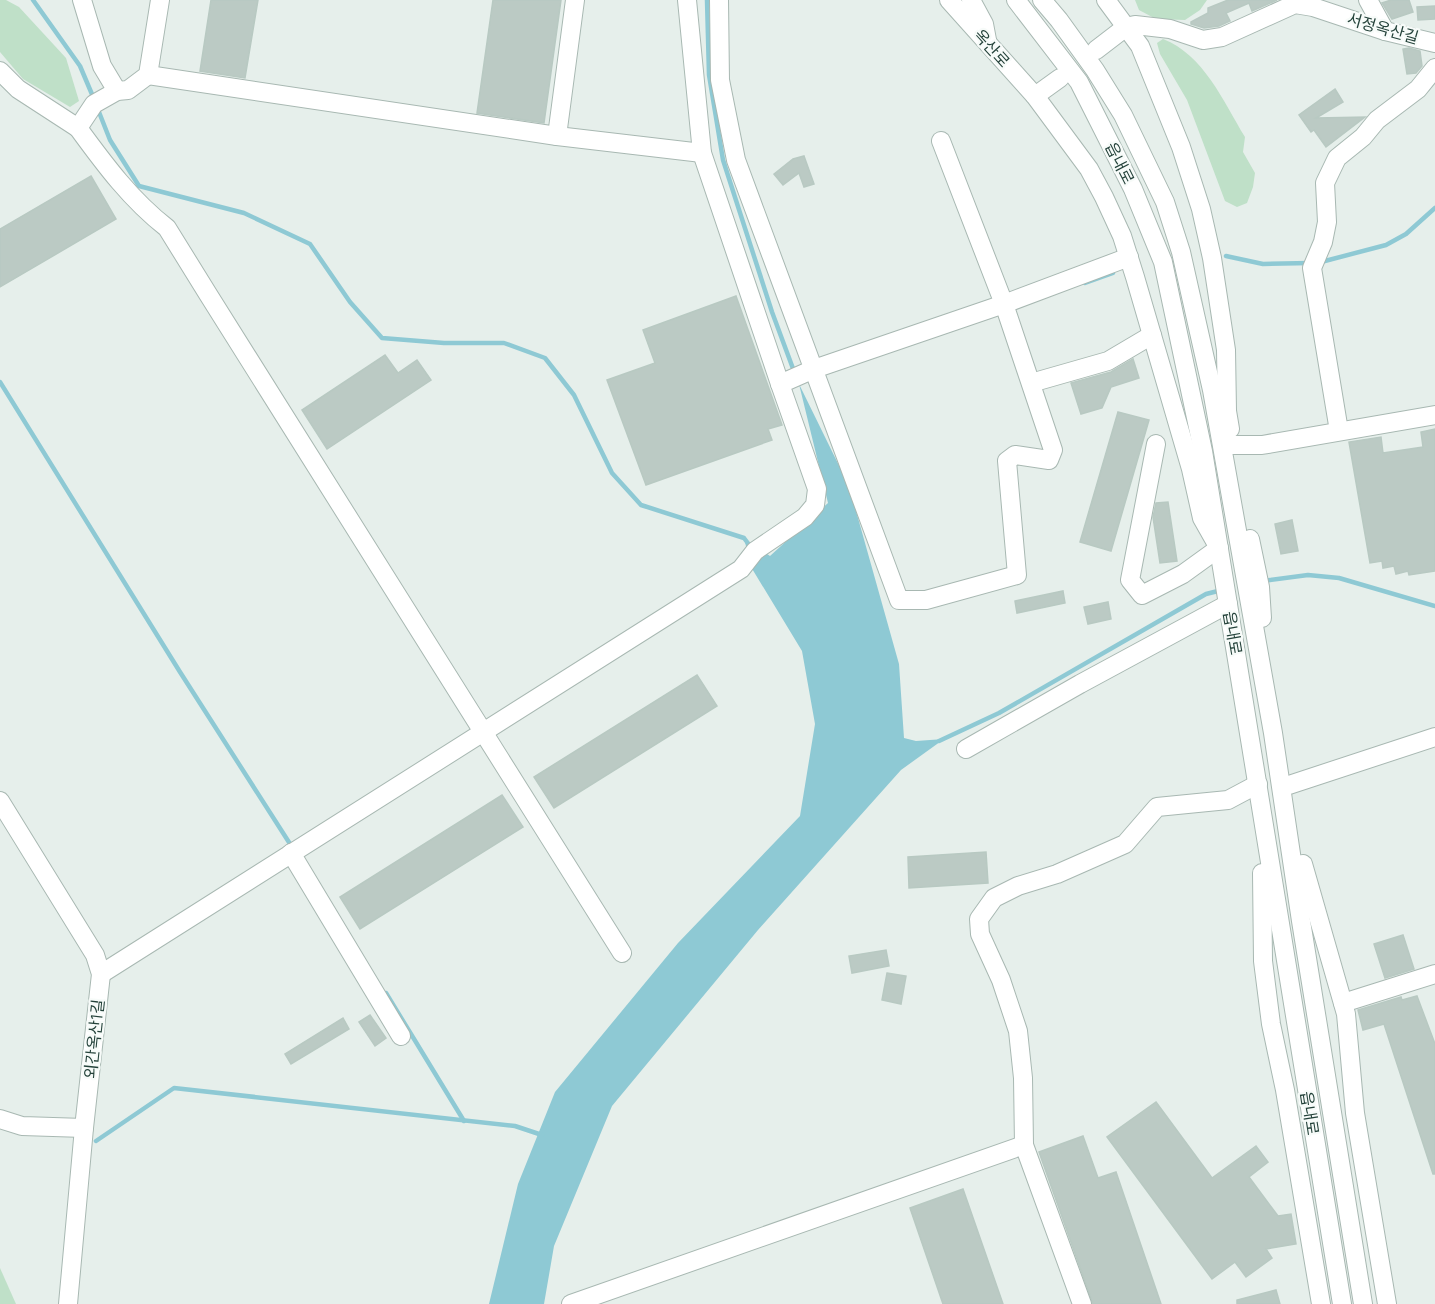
<svg xmlns="http://www.w3.org/2000/svg" width="1435" height="1304" font-family="Manrope,'Noto Sans KR',sans-serif">
  <style>
    .green { fill: #bfe0c8 }
    .water { fill: #8ec9d4 }
    .lines { fill: none; stroke-linecap: round; stroke-linejoin: round }
    .stream { stroke: #8ec9d4; stroke-width: 4.5 }
    .building { fill: #bbcac4; stroke: #b8c9c2; stroke-width: 1.5 }
    .minor-casing { stroke: #a8b8b2; stroke-width: 20 }
    .minor { stroke: #fff; stroke-width: 18 }
    .labels { text-anchor: middle; stroke-width: 4.5; stroke-linejoin: round; paint-order: stroke }
    .street-label { font-size: 16px; fill: #24423a; stroke: #f7fbf9 }
  </style>
  <rect width="100%" height="100%" fill="#e6efeb"/>
  <g class="green">
    <polygon points="0,0 6,0 19,7 66,58 79,101 70,107 23,79 0,52"/>
    <polygon points="1135,0 1207,0 1200,10 1185,20 1156,19 1139,10"/>
    <path d="M 1163,39 C 1204,55 1223,101 1245,137 L 1243,152 L 1255,173 L 1253,187 L 1247,203 L 1237,207 L 1225,201 L 1187,100 L 1160,54 L 1157,43 Z"/>
    <polygon points="0,1268 16,1304 0,1304"/>
  </g>
  <polygon class="water" points="799,384 849,486 899,664 904,738 916,741 944,739 901,770 758,930 612,1106 554,1246 544,1304 489,1304 518,1184 555,1092 678,943 800,816 815,724 802,651 751,567 744,538 770,556 828,503"/>
  <g class="lines">
    <g class="stream">
      <polyline points="33,0 80,66 94,99"/>
      <polyline points="707,0 709,75 723,160 772,312 795,374"/>
      <polyline points="97,107 110,140 139,186 244,213 310,244 350,302 382,338 444,343 504,343 545,358 574,395 612,473 641,505 744,538 747,542"/>
      <polyline points="1226,256 1263,264 1310,263"/>
      <polyline points="1321,262 1386,245 1406,234 1435,208"/>
      <polyline points="1085,283 1113,273"/>
      <polyline points="0,382 180,672 292,847"/>
      <polyline points="1263,581 1308,575 1339,578 1435,606"/>
      <polyline points="939,741 999,713 1206,594 1222,590"/>
      <polyline points="386,993 464,1121"/>
      <polyline points="96,1141 174,1088 515,1126 542,1135"/>
    </g>
  </g>
  <g class="building">
    <polygon points="211,0 258,0 245,78 200,71"/>
    <polygon points="493,0 561,0 544,123 477,113"/>
    <polygon points="1228,0 1277,0 1252,11 1249,3 1226,13 1230,21 1219,26 1204,28 1191,24 1191,22 1208,13 1208,8"/>
    <polygon points="1391,0 1409,0 1413,12 1392,19 1382,3"/>
    <polygon points="1435,6 1435,19 1418,20 1417,7"/>
    <polygon points="1409,48 1420,51 1422,66 1416,73 1407,74 1403,49"/>
    <polygon points="1335,89 1343,102 1316,118 1365,117 1326,147 1314,130 1311,132 1299,115"/>
    <polygon points="804,156 814,184 804,187 799,173 783,185 774,174 793,159"/>
    <polygon points="91,176 116,219 0,287 0,229"/>
    <polygon points="736,296 782,425 768,429 772,440 646,485 607,380 655,363 643,330"/>
    <polygon points="385,355 398,373 417,360 431,380 327,449 302,410"/>
    <polygon points="1133,359 1139,378 1111,387 1102,408 1081,414 1071,383 1111,372"/>
    <polygon points="1118,412 1149,420 1111,551 1080,542"/>
    <polygon points="1435,429 1435,571 1409,575 1408,571 1396,574 1394,566 1383,568 1382,561 1370,563 1349,442 1381,437 1383,453 1423,447 1421,432"/>
    <polygon points="1168,502 1177,561 1160,563 1153,517 1156,503"/>
    <polygon points="1292,520 1298,551 1281,554 1275,524"/>
    <polygon points="1063,591 1065,603 1017,613 1015,601"/>
    <polygon points="1108,602 1111,619 1088,624 1084,607"/>
    <polygon points="697,675 717,706 554,808 534,777"/>
    <polygon points="502,795 523,827 360,929 340,897"/>
    <polygon points="986,852 988,883 909,888 908,857"/>
    <polygon points="1403,935 1414,969 1385,978 1374,944"/>
    <polygon points="886,950 889,966 852,973 849,956"/>
    <polygon points="887,973 906,976 901,1004 882,1000"/>
    <polygon points="1417,996 1435,1044 1435,1174 1433,1174 1384,1024 1363,1030 1358,1010 1401,997 1402,1000"/>
    <polygon points="370,1015 386,1038 375,1046 359,1022"/>
    <polygon points="343,1018 349,1029 291,1064 285,1054"/>
    <polygon points="1156,1102 1212,1178 1256,1146 1268,1162 1249,1177 1278,1216 1291,1214 1296,1244 1266,1249 1272,1258 1246,1277 1235,1262 1212,1279 1107,1137"/>
    <polygon points="1083,1136 1098,1178 1116,1172 1161,1304 1093,1304 1039,1152"/>
    <polygon points="963,1189 1003,1304 943,1304 910,1208"/>
    <polygon points="1276,1290 1280,1304 1237,1304 1237,1300"/>
  </g>
  <g class="lines">
    <defs>
      <g id="minor">
        <polyline points="82,0 102,66 117,91"/>
        <path d="M 160,0 L 148,75 L 128,90 L 117,91 L 94,104 L 78,128 C 105,165 131,200 167,228 C 317,471 472,711 622,953"/>
        <polyline points="719,0 720,80 736,160 899,600 926,600 1017,575 1007,461 1015,455 1049,460 1053,450 1004,304 941,141"/>
        <polyline points="949,0 1035,96 1089,169 1104,197 1122,236 1135,277 1191,469 1202,518 1219,548 1183,574 1142,595 1130,580 1156,444"/>
        <polyline points="971,0 984,24 987,40"/>
        <polyline points="1016,0 1079,82 1133,189 1163,262 1203,451 1342,1304"/>
        <polyline points="1042,0 1059,20 1095,70 1123,115 1165,202 1181,252 1212,390 1273,733 1301,921 1363,1304"/>
        <polyline points="1106,0 1140,46 1181,147 1201,209 1212,258 1226,350 1227,411 1230,429"/>
        <polyline points="1368,0 1385,31"/>
        <polyline points="1096,50 1126,27 1135,25 1170,29 1203,40 1222,37 1295,4 1313,7 1385,31 1435,43"/>
        <polyline points="0,71 18,89 78,128"/>
        <polyline points="148,75 557,136 702,153"/>
        <polyline points="1035,96 1060,78"/>
        <polyline points="557,136 575,0"/>
        <polyline points="1031,383 1108,361 1152,335"/>
        <polyline points="780,384 814,369 1004,304 1129,257"/>
        <polyline points="1339,431 1312,268 1323,242 1327,222 1325,183 1337,158 1363,137 1377,120 1418,89 1435,68"/>
        <polyline points="1232,445 1262,445 1435,415"/>
        <polyline points="1250,539 1260,587 1262,618"/>
        <polyline points="966,749 1080,684 1228,604"/>
        <polyline points="1289,785 1435,737"/>
        <polyline points="0,801 95,955 101,974 84,1128 68,1304"/>
        <polyline points="291,853 401,1036"/>
        <polyline points="1303,864 1346,1014 1355,1113 1387,1304"/>
        <polyline points="1262,873 1263,961 1271,1024 1285,1090 1321,1304"/>
        <polyline points="101,974 741,569 755,551 805,517 815,505 817,489 780,384 702,153 687,0"/>
        <polyline points="1343,1003 1435,974"/>
        <polyline points="0,1119 22,1126 84,1128"/>
        <polyline points="571,1304 1024,1145"/>
        <polyline points="1082,1304 1024,1145 1023,1078 1018,1031 1001,980 980,934 979,919 994,898 1018,886 1057,874 1125,844 1157,807 1228,800 1258,784"/>
      </g>
    </defs>
    <use href="#minor" class="minor-casing"/>
    <use href="#minor" class="minor"/>
  </g>
  <g class="labels">
    <g class="street-label">
      <text transform="translate(1383 28) rotate(16)" y="6">서정옥산길</text>
      <text transform="translate(992 48) rotate(48)" y="6">옥산로</text>
      <text transform="translate(1120 163) rotate(63)" y="6">읍내로</text>
      <text transform="translate(1233 633) rotate(80)" y="6">읍내로</text>
      <text transform="translate(94 1039) rotate(-84)" y="6">외간옥산1길</text>
      <text transform="translate(1310 1113) rotate(81)" y="6">읍내로</text>
    </g>
  </g>
</svg>
